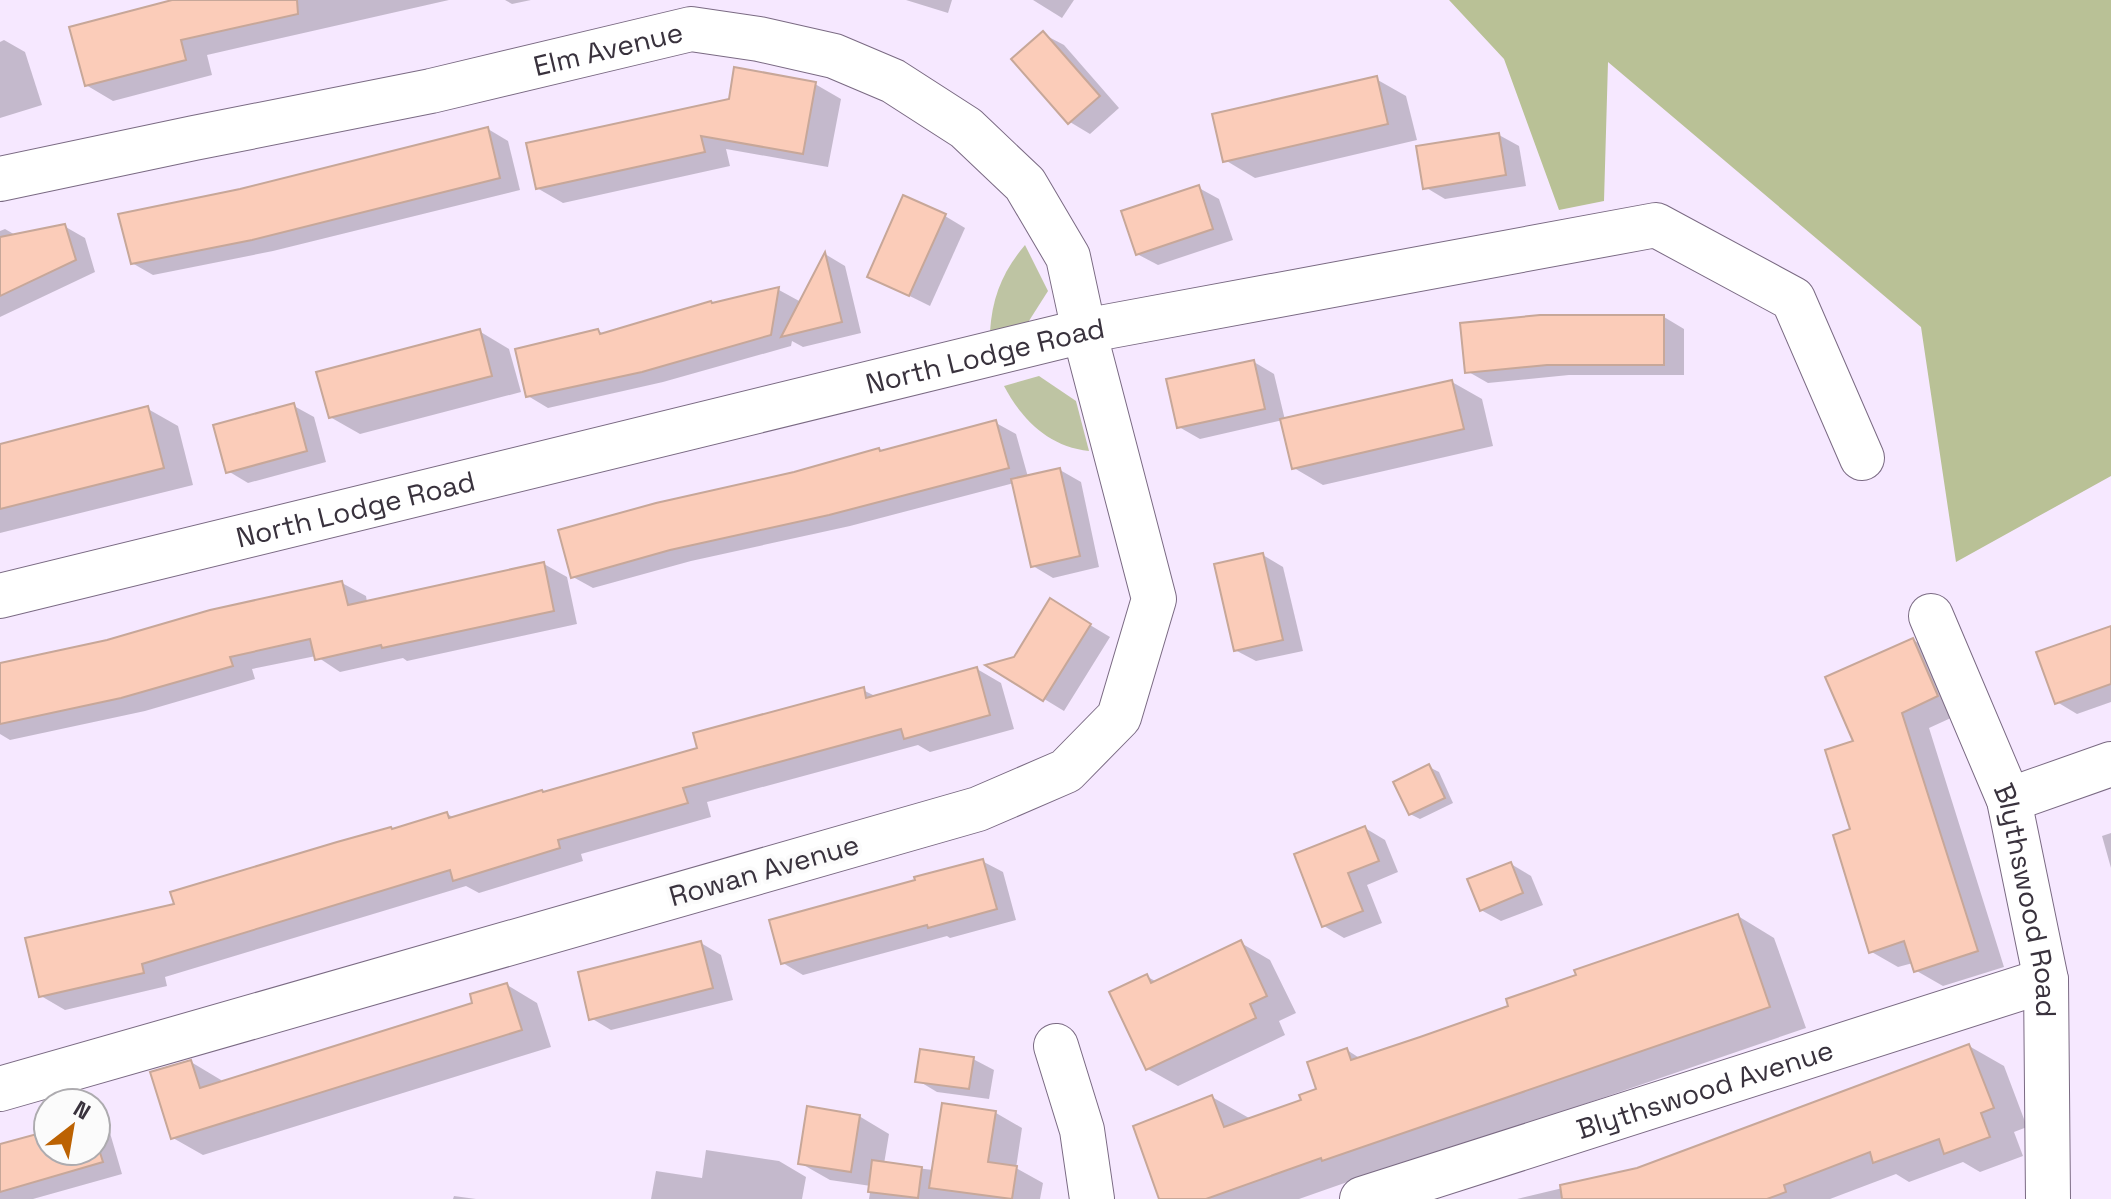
<svg xmlns="http://www.w3.org/2000/svg" width="2111" height="1199" font-family="'Space Grotesk',sans-serif">
  <style>
    .green { fill: #bec4a3 }
    .forest { fill: #b9c196 }
    .shadow { fill: #0003 }
    .building { fill: #fbccb9; stroke: #c7a799; stroke-width: 2 }
    .lines { fill: none; stroke-linecap: round; stroke-linejoin: round }
    .minor-casing { stroke: #7a6a83; stroke-width: 46 }
    .minor { stroke: #fff; stroke-width: 44 }
    .labels { text-anchor: middle; stroke-width: 8; stroke-linejoin: round; paint-order: stroke }
    .street-label { font-size: 28px; fill: #39323d; stroke: #fbfbfb }
  </style>
  <rect width="100%" height="100%" fill="#f6e8ff"/>
  <g class="green">
    <path d="M 1025,245 L 1048,291 L 1027,324 L 990,332 C 992,297 1003,271 1025,245 Z"/>
    <path d="M 1039,376 L 1076,401 L 1089,451 C 1049,447 1022,420 1004,386 Z"/>
  </g>
  <polygon class="forest" points="1449,0 2111,0 2111,476 1956,562 1921,327 1608,62 1604,201 1559,210 1504,59"/>
  <g class="shadow">
    <polygon points="180,0 449,0 207,55 212,75 113,101 86,85"/>
    <polygon points="505,0 531,0 512,4"/>
    <polygon points="906,0 952,0 948,13"/>
    <polygon points="1033,0 1074,0 1062,18"/>
    <polygon points="1043,34 1064,45 1119,108 1090,134 1070,122"/>
    <polygon points="4,40 25,52 42,105 0,118 0,42"/>
    <polygon points="1376,79 1406,96 1417,140 1255,178 1225,160"/>
    <polygon points="815,84 841,99 828,167 726,149 730,166 563,203 537,188"/>
    <polygon points="488,129 508,141 520,190 273,251 153,275 132,263 240,191"/>
    <polygon points="1499,135 1519,146 1526,186 1445,199 1425,187"/>
    <polygon points="1199,188 1219,199 1233,240 1158,265 1137,254"/>
    <polygon points="945,216 965,228 930,306 869,276"/>
    <polygon points="64,226 85,238 95,272 0,317 0,231 5,229 17,236"/>
    <polygon points="825,254 845,266 861,333 803,347 792,341 791,346 663,382 548,408 528,396 598,331 604,334 779,290 801,302"/>
    <polygon points="1664,317 1684,329 1684,375 1569,375 1488,383 1467,371"/>
    <polygon points="479,331 509,349 521,392 360,434 330,417"/>
    <polygon points="1254,362 1274,374 1285,420 1452,382 1482,399 1493,446 1323,485 1294,468 1283,420 1200,439 1179,427"/>
    <polygon points="294,406 314,417 326,462 248,483 228,471"/>
    <polygon points="148,409 178,426 193,485 0,533 0,446"/>
    <polygon points="996,423 1016,434 1028,477 1060,470 1081,482 1099,567 1053,578 1033,566 1014,483 850,526 691,561 593,588 573,577 882,452"/>
    <polygon points="1263,555 1283,567 1303,651 1256,661 1235,650"/>
    <polygon points="544,564 567,577 577,624 407,661 403,658 340,672 316,656 252,669 255,679 145,711 10,740 0,734 0,665 107,642 342,583 366,596 367,602"/>
    <polygon points="1070,613 1110,637 1064,711 990,666 1015,659"/>
    <polygon points="2111,628 2111,702 2077,714 2057,702"/>
    <polygon points="1913,640 1941,656 1964,712 1929,728 2004,967 1943,986 1915,970 1913,963 1898,967 1870,951 1853,831 1856,742"/>
    <polygon points="977,669 1001,683 1014,729 930,752 918,745 707,802 711,817 581,854 583,861 479,893 466,886 165,977 167,986 65,1010 41,996 176,906 447,814 455,818 700,750 863,690 877,697"/>
    <polygon points="1429,767 1439,772 1453,803 1420,819 1410,814"/>
    <polygon points="1365,828 1385,840 1398,872 1367,885 1382,923 1344,938 1324,926"/>
    <polygon points="2111,833 2111,868 2102,836"/>
    <polygon points="982,861 1003,872 1016,920 950,938 947,936 803,975 783,963 918,881"/>
    <polygon points="1511,864 1531,876 1543,905 1501,921 1481,910"/>
    <polygon points="1738,916 1774,938 1806,1028 1360,1181 1356,1179 1299,1199 1161,1199 1212,1097 1249,1118 1303,1101 1319,1091 1347,1050 1361,1059 1511,1007 1579,977"/>
    <polygon points="701,943 721,955 733,1000 611,1030 591,1018"/>
    <polygon points="1241,943 1270,960 1296,1013 1279,1021 1285,1035 1178,1086 1148,1069 1146,976 1157,982"/>
    <polygon points="507,985 537,1003 551,1047 203,1155 173,1138 191,1062 221,1080 222,1083 475,1004"/>
    <polygon points="1969,1046 2004,1066 2027,1127 2014,1132 2023,1156 1980,1172 1963,1162 1909,1182 1896,1174 1830,1199 1517,1199 1638,1170"/>
    <polygon points="973,1059 994,1070 989,1099 937,1092 917,1080"/>
    <polygon points="996,1113 1022,1128 1016,1168 1043,1183 1040,1199 869,1199 871,1186 830,1180 800,1163 859,1116 889,1134 884,1164 933,1170"/>
    <polygon points="96,1125 110,1133 122,1174 33,1199 0,1199 0,1146 48,1133 48,1151 96,1151"/>
    <polygon points="706,1150 779,1161 806,1177 802,1199 651,1199 656,1171 702,1178"/>
    <polygon points="454,1196 476,1199 453,1199"/>
  </g>
  <g class="building">
    <polygon points="172,0 297,0 298,14 181,40 186,60 85,86 69,27"/>
    <polygon points="1043,31 1100,96 1068,124 1011,59"/>
    <polygon points="734,67 816,82 803,154 701,136 705,152 536,189 526,143 729,99"/>
    <polygon points="1377,76 1388,124 1223,162 1212,114"/>
    <polygon points="488,127 500,178 252,240 131,264 118,214 240,189"/>
    <polygon points="1499,133 1506,175 1423,189 1416,146"/>
    <polygon points="1199,185 1213,229 1136,255 1121,211"/>
    <polygon points="903,195 946,214 909,296 867,277"/>
    <polygon points="65,224 76,260 0,296 0,237"/>
    <polygon points="825,252 842,322 781,337"/>
    <polygon points="779,287 771,335 642,372 526,397 515,349 598,329 600,334 711,301 712,303"/>
    <polygon points="1540,315 1664,315 1664,365 1547,365 1465,373 1460,323"/>
    <polygon points="480,329 492,376 329,418 316,372"/>
    <polygon points="1254,360 1265,409 1177,428 1166,379"/>
    <polygon points="1452,380 1464,429 1292,469 1280,419"/>
    <polygon points="294,403 307,451 226,473 213,425"/>
    <polygon points="148,406 164,468 0,509 0,444"/>
    <polygon points="996,420 1009,468 829,515 670,550 571,578 558,530 656,503 794,472 879,448 880,451"/>
    <polygon points="1060,468 1080,556 1031,567 1011,479"/>
    <polygon points="1263,553 1283,640 1234,651 1214,564"/>
    <polygon points="544,562 554,611 382,648 381,645 315,660 310,639 230,657 233,666 121,698 0,724 0,663 107,640 210,610 342,581 348,605"/>
    <polygon points="1050,598 1091,624 1043,701 985,665 1014,657"/>
    <polygon points="2111,626 2111,684 2055,704 2036,652"/>
    <polygon points="1913,638 1938,696 1902,713 1978,951 1914,972 1904,941 1869,953 1833,835 1850,829 1825,750 1853,741 1825,677"/>
    <polygon points="977,667 990,715 904,739 901,729 683,788 688,803 558,840 560,848 453,881 450,870 142,964 144,973 39,997 25,938 174,904 170,892 337,842 391,827 392,829 447,812 449,818 542,790 543,792 697,748 693,733 864,687 866,698"/>
    <polygon points="1429,764 1445,798 1409,815 1393,782"/>
    <polygon points="1365,826 1379,861 1348,873 1363,911 1322,927 1294,854"/>
    <polygon points="983,859 997,909 928,928 927,925 781,964 769,920 915,880 914,877"/>
    <polygon points="1511,862 1523,893 1480,911 1467,879"/>
    <polygon points="1738,914 1770,1007 1322,1161 1321,1158 1206,1199 1159,1199 1133,1126 1212,1095 1224,1127 1301,1100 1299,1095 1316,1089 1307,1062 1347,1048 1351,1060 1420,1037 1508,1006 1506,999 1576,975 1574,970"/>
    <polygon points="1241,940 1267,996 1250,1004 1256,1018 1146,1070 1109,992 1147,974 1151,983"/>
    <polygon points="701,941 713,988 589,1020 578,972"/>
    <polygon points="507,983 522,1030 171,1139 150,1072 191,1060 200,1088 472,1003 470,994"/>
    <polygon points="1969,1044 1994,1108 1981,1113 1990,1137 1944,1154 1939,1139 1873,1163 1870,1152 1784,1185 1786,1192 1767,1199 1562,1199 1560,1185 1637,1168"/>
    <polygon points="920,1049 974,1057 969,1089 915,1082"/>
    <polygon points="942,1103 996,1111 988,1162 1017,1166 1012,1199 929,1188"/>
    <polygon points="807,1106 860,1115 851,1172 798,1164"/>
    <polygon points="48,1131 48,1151 96,1151 96,1140 103,1162 0,1192 0,1144"/>
    <polygon points="872,1160 922,1167 918,1198 868,1192"/>
  </g>
  <g class="lines">
    <defs>
      <g id="minor">
        <path id="s1" d="M 0,179 L 194,138 L 431,91 L 691,29 L 759,39 L 834,56 L 893,81 L 966,128 L 1025,184 L 1068,257 L 1084,331 L 1154,599 L 1119,717 L 1066,771 L 978,809 L 0,1089"/>
        <path id="s2" d="M 0,596 L 1084,331 L 1656,225 L 1793,299 L 1862,458"/>
        <path id="s3" d="M 1931,616 L 2009,800 L 2046,980 L 2048,1199"/>
        <polyline points="2009,800 2111,764"/>
        <polyline points="1056,1046 1082,1130 1092,1199"/>
        <path id="s4" d="M 1362,1199 L 2046,980"/>
      </g>
    </defs>
    <use href="#minor" class="minor-casing"/>
    <use href="#minor" class="minor"/>
  </g>
  <g class="labels">
    <g class="street-label">
      <text dy="10" stroke="none"><textPath href="#s1" startOffset="622">Elm Avenue</textPath></text>
      <text dy="10" stroke="none"><textPath href="#s2" startOffset="1014">North Lodge Road</textPath></text>
      <text dy="10" stroke="none"><textPath href="#s2" startOffset="366">North Lodge Road</textPath></text>
      <text transform="translate(764 870) rotate(-16)" y="10">Rowan Avenue</text>
      <text dy="10" stroke="none"><textPath href="#s3" startOffset="302">Blythswood Road</textPath></text>
      <text dy="10" stroke="none"><textPath href="#s4" startOffset="360">Blythswood Avenue</textPath></text>
    </g>
  </g>
  <g transform="translate(72 1127) rotate(31)"><circle r="38" fill="#fbfbfb" stroke="#adabaf" stroke-width="2"/>
  <path d="M0-6L14 30L0 20L-14 30Z" fill="#bc6202"/>
  <text y="-12" font-size="22" font-weight="bold" text-anchor="middle" fill="#39323d">N</text>
  </g>
</svg>
